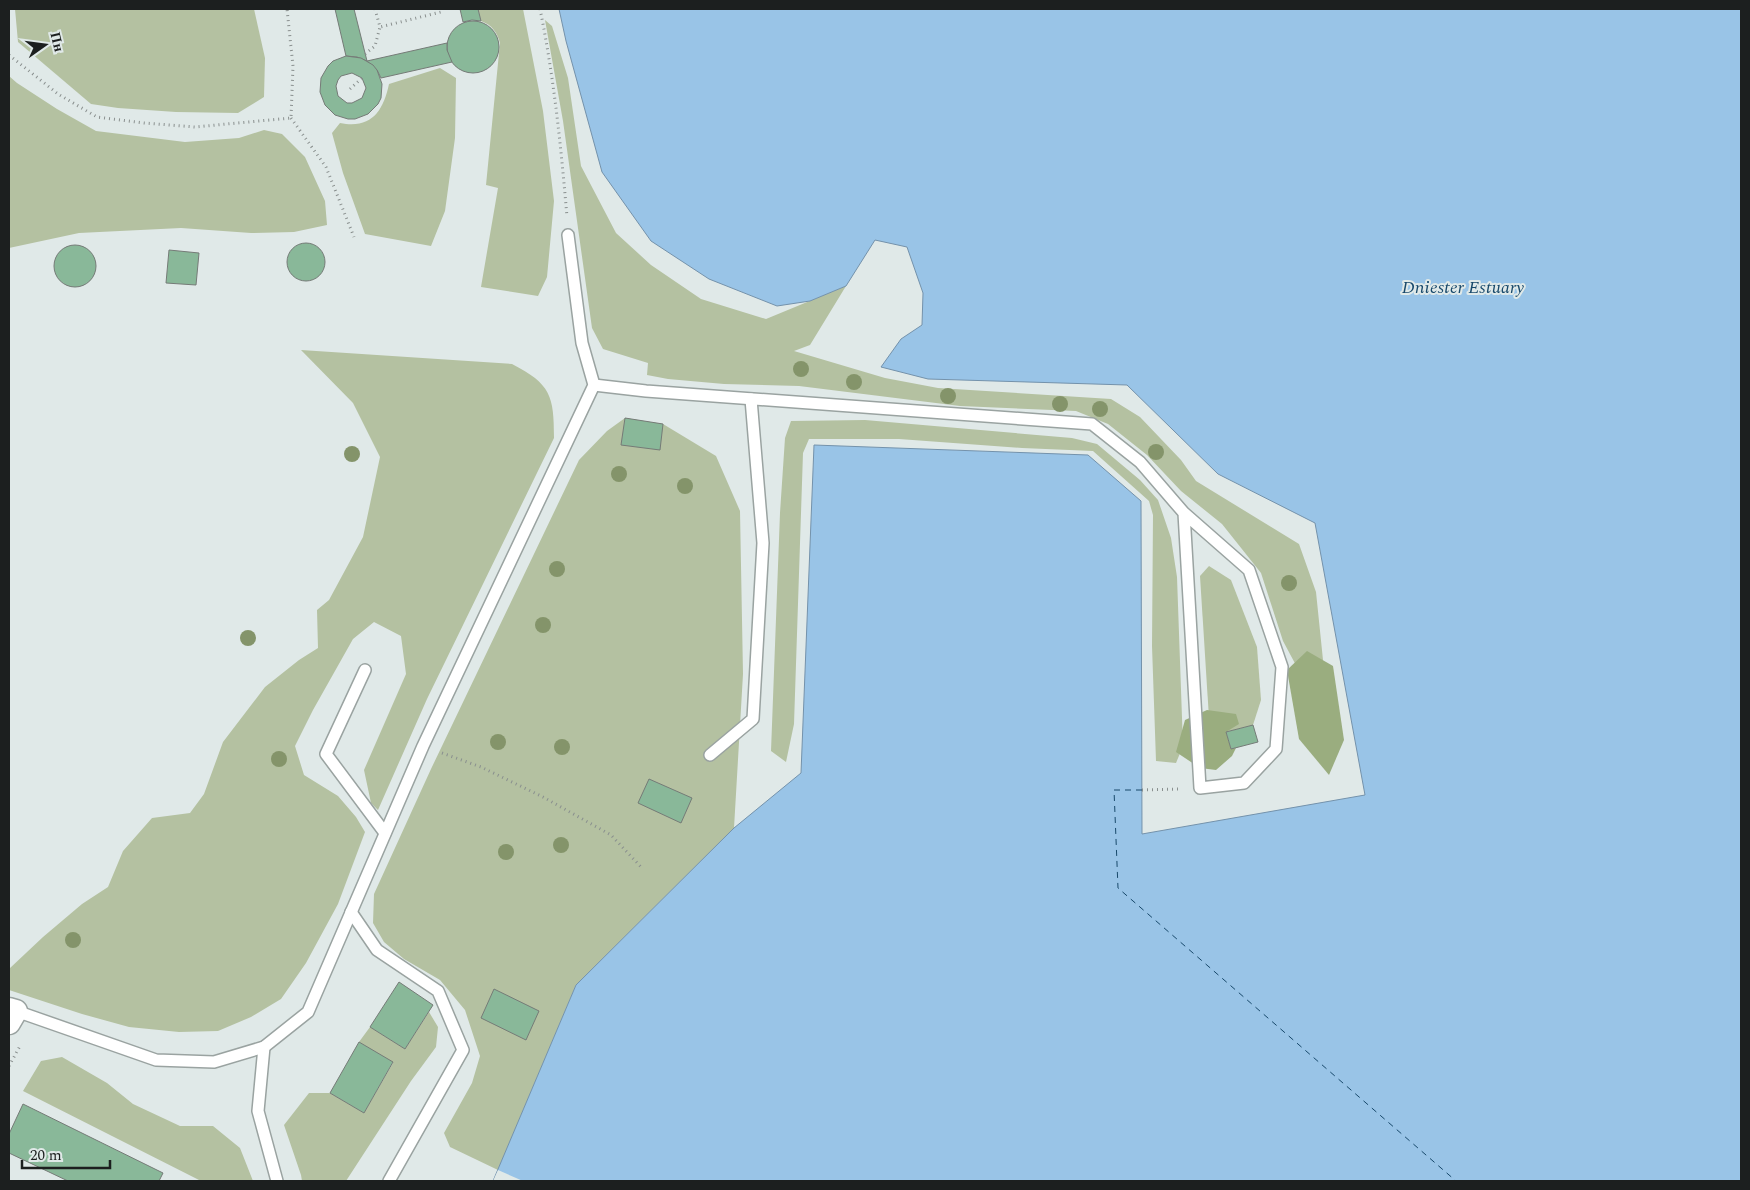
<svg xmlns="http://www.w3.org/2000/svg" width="1750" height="1190" font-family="Spectral,serif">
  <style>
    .green { fill: #b4c1a1 }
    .forest { fill: #9aad7f }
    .water { fill: #99c4e7; stroke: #7492ab }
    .pier { fill: #e0e9e8 }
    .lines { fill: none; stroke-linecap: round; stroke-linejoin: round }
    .ferry { stroke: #18496b; stroke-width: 1; stroke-dasharray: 6 5; stroke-linecap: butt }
    .building { fill: #89b899; stroke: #757b77; fill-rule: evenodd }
    .service-casing { stroke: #9aa3a1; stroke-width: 14 }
    .minor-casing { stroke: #9aa3a1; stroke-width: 25 }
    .path { stroke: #898f8e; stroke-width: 3; stroke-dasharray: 1 4; stroke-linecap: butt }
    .service { stroke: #fff; stroke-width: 11 }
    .minor { stroke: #fff; stroke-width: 22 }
    .tree { fill: #84946a }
    .labels { text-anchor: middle; stroke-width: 4; stroke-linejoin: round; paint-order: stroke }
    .water-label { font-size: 18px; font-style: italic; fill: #18496b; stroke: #e0e9e8 }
  </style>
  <rect width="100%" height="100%" fill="#e0e9e8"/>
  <g class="green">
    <polygon points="15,9 254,9 265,58 264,97 238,113 176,112 118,108 91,104 18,42"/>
    <path d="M 478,9 L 523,9 L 543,111 L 554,201 L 547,277 L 538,296 L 481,287 L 498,188 L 486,185 L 500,43 C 497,32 492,25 481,21 Z"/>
    <polygon points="545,20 552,26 568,78 581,166 616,233 651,265 701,299 766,319 846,286 810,345 794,351 885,378 938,388 1111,399 1140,417 1181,460 1196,481 1299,544 1316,592 1323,660 1298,669 1283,641 1261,573 1222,524 1181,491 1147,455 1108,424 1076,411 960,406 799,386 724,384 668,379 647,375 648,363 603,349 592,328 563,121"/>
    <path d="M 440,68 L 456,78 L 455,138 L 445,211 L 431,246 L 365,234 L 343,173 L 332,133 L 340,123 C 371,129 383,112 389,84 Z"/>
    <polygon points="9,76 17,83 57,109 96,131 185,142 239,138 264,130 282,134 305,157 325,201 327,225 294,232 251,233 181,228 79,233 9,248"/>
    <path d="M 301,350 L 512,364 C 551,384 554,396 554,438 L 427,699 L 378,810 L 371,803 L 364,770 L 406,674 L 401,636 L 374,622 L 353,639 L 313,710 L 295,746 L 304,775 L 338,796 L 356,817 L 365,832 L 338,904 L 306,963 L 281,999 L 251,1017 L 218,1031 L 179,1032 L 129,1027 L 82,1014 L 9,990 L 9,969 L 43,937 L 82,904 L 108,887 L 123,851 L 152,818 L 190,813 L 204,794 L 223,742 L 265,687 L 299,660 L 318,648 L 317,610 L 329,600 L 363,537 L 380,457 L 353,403 Z"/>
    <polygon points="625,418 663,424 716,456 740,511 743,674 734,828 576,985 498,1170 450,1147 444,1133 472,1083 480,1056 465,1010 440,980 404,959 384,942 373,923 374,894 431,769 579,460 607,431"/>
    <polygon points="865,420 1072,438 1097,444 1140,480 1158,500 1171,538 1177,577 1183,746 1176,763 1156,761 1152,646 1153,515 1149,501 1093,451 1022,448 899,439 809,439 803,453 794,724 786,762 771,751 780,513 785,438 791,421"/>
    <polygon points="1209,566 1231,580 1257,647 1261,700 1253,725 1226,732 1210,734 1200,576"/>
    <polygon points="429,1012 438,1027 436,1047 411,1081 346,1181 302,1181 301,1175 284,1125 309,1093 330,1093 364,1113 393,1063 359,1042 370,1027 405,1049"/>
    <polygon points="62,1057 107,1083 133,1104 180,1126 213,1126 240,1148 253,1181 201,1181 23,1091 41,1061"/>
  </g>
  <g class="forest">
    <polygon points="1307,651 1333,666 1344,740 1329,775 1299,739 1287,670"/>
    <polygon points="1207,710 1236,714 1239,724 1226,732 1231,749 1236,748 1232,756 1216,770 1200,768 1176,752 1185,720"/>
  </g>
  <polygon class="water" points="559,9 1741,9 1741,1181 493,1181 576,985 734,828 801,773 814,445 1088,455 1141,501 1142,834 1365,795 1315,523 1218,474 1127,385 928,379 881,367 901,339 922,325 923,293 907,247 875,240 846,286 810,301 777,306 709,279 651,241 602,172 566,41"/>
  <polygon class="pier" points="498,1170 523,1181 493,1181"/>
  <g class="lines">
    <polyline class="ferry" points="1142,790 1114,790 1118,888 1456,1181"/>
  </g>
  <g class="building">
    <polygon points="335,9 354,9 367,61 357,57 346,56"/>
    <polygon points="460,9 478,9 481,21 472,20 463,22"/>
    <circle cx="473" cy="47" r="26"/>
    <polygon points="447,43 447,50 452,62 381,78 377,70 367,61"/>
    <path d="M 346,56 L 361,58 L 373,65 L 377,70 L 382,84 L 381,98 L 378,104 L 368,114 L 355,119 L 348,119 L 335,115 L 325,105 L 320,92 L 321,78 L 328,66 L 333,61 ZM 352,73 L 362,78 L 366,88 L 362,98 L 352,103 L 347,103 L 338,96 L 336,86 L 338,80 L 341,76 Z"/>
    <circle cx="306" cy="262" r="19"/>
    <circle cx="75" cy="266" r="21"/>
    <polygon points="169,250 199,253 196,285 166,283"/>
    <polygon points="625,418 663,424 660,450 621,445"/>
    <polygon points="1253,725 1258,742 1231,749 1226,732"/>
    <polygon points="649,779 692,798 681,823 638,803"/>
    <polygon points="399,982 433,1005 405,1049 370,1027"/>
    <polygon points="494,989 539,1011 526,1040 481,1018"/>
    <polygon points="359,1042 393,1062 364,1113 330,1093"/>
    <polygon points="23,1104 163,1173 159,1181 68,1181 9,1153 9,1134"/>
  </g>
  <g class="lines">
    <defs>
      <g id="service">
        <polyline points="594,385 646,391 1092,424 1140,462 1184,513 1249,570 1282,667 1276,749 1244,783 1200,788 1184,513"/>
        <polyline points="365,670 326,754 385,833"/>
        <polyline points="710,755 753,719 763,543 751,399"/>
        <polyline points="351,912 377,950 438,991 463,1050 389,1181"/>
        <polyline points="16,1011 156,1060 214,1062 264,1047 308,1012 423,746 594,385 582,343 568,235"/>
        <polyline points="264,1047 258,1111 277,1181"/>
      </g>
      <polyline id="minor" points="9,1009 16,1011 9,1023"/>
    </defs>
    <use href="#service" class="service-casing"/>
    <use href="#minor" class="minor-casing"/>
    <g class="path">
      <polyline points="375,9 380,27 441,12 440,9"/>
      <path d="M 540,9 C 554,77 561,147 567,217"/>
      <polyline points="365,54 375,46 380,27"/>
      <polyline points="9,55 58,94 97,117 144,123 195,127 291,118 293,66 287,9"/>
      <polyline points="350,89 362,78"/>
      <polyline points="291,118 326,167 354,237"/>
      <polyline points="442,753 481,767 543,797 611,835 642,868"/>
      <polyline points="1142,790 1181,789"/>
      <polyline points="9,1066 20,1046"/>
    </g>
    <use href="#service" class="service"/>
    <use href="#minor" class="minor"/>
  </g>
  <g class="tree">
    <circle cx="801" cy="369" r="8"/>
    <circle cx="854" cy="382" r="8"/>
    <circle cx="948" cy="396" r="8"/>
    <circle cx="1060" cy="404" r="8"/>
    <circle cx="1100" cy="409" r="8"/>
    <circle cx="1156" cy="452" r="8"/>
    <circle cx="352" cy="454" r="8"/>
    <circle cx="619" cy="474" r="8"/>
    <circle cx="685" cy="486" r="8"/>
    <circle cx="557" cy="569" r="8"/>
    <circle cx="1289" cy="583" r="8"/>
    <circle cx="543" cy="625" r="8"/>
    <circle cx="248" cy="638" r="8"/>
    <circle cx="498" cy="742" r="8"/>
    <circle cx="562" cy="747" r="8"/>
    <circle cx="279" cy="759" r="8"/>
    <circle cx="561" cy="845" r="8"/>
    <circle cx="506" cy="852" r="8"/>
    <circle cx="73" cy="940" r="8"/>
  </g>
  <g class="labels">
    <g class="water-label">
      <text x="1463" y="293">Dniester Estuary</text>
    </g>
  </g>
  <rect width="1750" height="1190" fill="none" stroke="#1c1f1f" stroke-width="20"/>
  <g transform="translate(45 45) rotate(76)" stroke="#e0e9e8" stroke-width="4" paint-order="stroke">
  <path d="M0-4L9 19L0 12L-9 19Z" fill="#1c1f1f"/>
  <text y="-8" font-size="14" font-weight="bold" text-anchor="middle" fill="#1c1f1f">Пн</text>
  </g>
  <path d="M22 1160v8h88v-8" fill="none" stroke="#1c1f1f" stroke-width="2.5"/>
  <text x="30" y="1160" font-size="15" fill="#1c1f1f" stroke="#e0e9e8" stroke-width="4" paint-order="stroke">20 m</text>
</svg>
